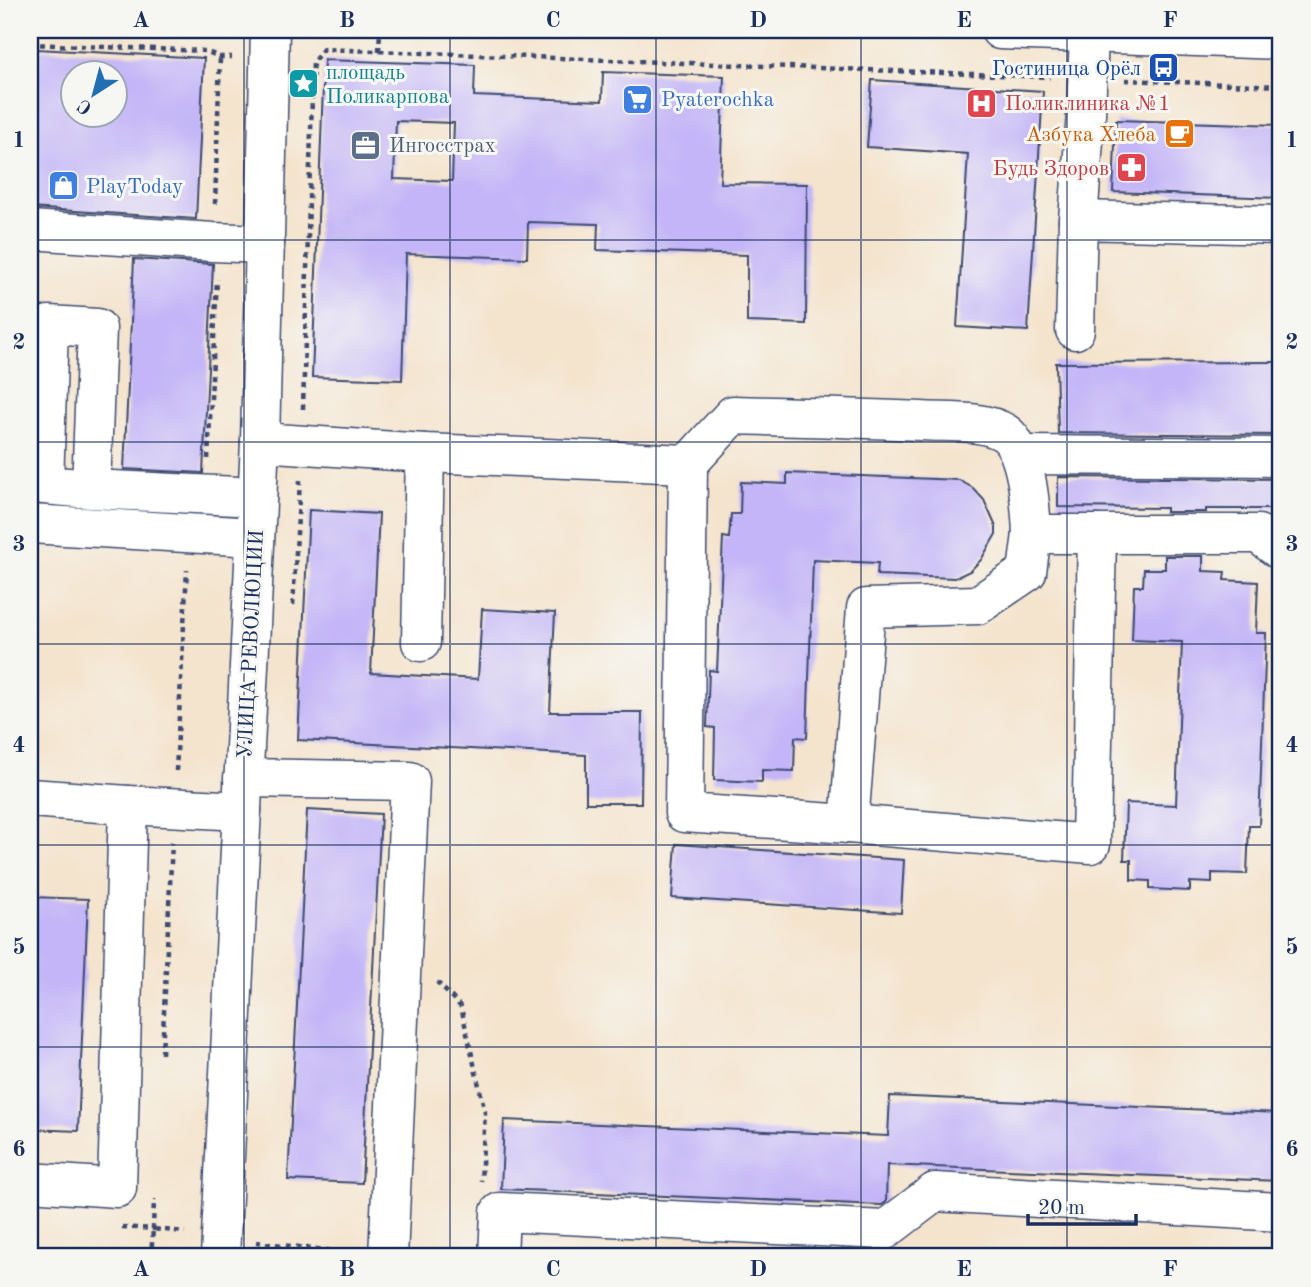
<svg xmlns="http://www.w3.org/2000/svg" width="1311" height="1287" font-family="'Old Standard TT',serif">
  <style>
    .building { fill: #c3b5f7; fill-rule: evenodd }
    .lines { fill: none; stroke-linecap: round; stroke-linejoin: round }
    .minor-casing { stroke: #3c4a6f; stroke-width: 41 }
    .major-casing { stroke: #3c4a6f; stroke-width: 41 }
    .path { stroke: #3c4a6f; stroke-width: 4.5; stroke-dasharray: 5 5; stroke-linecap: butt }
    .minor { stroke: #fff; stroke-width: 38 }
    .major { stroke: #fff; stroke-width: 38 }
    .grid { fill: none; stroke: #1b2f5e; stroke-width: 2; stroke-opacity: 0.55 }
    .labels { text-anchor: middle; stroke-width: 6; stroke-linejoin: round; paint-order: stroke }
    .transit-label { font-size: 21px; fill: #164399; stroke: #f6f6f2; text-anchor: end }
    .culture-label { font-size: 21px; fill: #0d838f; stroke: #f6f6f2; text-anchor: start }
    .shop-label { font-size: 21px; fill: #366cbe; stroke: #f6f6f2; text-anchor: start }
    .health-label { font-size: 21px; fill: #be3a42; stroke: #f6f6f2; text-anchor: start }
    .food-label { font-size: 21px; fill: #c56008; stroke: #f6f6f2; text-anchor: end }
    .service-label { font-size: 21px; fill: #4e5e75; stroke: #f6f6f2; text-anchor: start }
    .street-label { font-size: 21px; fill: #1b2f5e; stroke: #f6f6f2 }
    .neatline { fill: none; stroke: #1b2f5e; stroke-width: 2.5 }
    .grid-label { font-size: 23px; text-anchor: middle; font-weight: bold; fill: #1b2f5e }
  </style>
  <rect width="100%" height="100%" fill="#f6f6f2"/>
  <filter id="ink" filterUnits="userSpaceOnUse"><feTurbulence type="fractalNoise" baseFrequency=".0143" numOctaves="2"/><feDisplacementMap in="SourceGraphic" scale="14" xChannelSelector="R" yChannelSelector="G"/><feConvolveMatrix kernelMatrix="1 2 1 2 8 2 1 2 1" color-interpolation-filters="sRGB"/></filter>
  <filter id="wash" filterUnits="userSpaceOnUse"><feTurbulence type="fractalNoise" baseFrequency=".00686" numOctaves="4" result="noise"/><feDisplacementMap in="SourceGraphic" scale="28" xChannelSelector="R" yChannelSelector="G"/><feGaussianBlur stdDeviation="1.57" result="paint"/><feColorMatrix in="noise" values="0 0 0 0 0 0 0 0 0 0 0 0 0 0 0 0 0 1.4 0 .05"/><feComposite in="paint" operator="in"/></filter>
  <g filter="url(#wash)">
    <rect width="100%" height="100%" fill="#f4e4cd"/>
    <g id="blocks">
      <g class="building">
        <path d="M 36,49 L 204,58 L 196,219 L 30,208 ZM 74,74 L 116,74 L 116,116 L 74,116 Z"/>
        <path d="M 324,60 L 475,65 L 474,96 L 602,101 L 603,72 L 724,76 L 720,183 L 807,184 L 806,324 L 747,322 L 747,255 L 597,250 L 598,224 L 528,222 L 527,258 L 406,254 L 402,380 L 312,377 ZM 396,121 L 454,123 L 452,181 L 394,179 Z"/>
        <polygon points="872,80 1043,91 1028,331 957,327 968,154 867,147"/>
        <polygon points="1116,120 1281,125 1281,198 1113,192"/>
        <polygon points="134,259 213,264 203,473 124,469"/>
        <polygon points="1281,362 1281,435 1058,433 1056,363"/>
        <polygon points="787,473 959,480 973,488 984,500 996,527 996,534 981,560 970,571 955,578 877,575 878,563 813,560 807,738 795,737 794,771 762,770 762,782 714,780 715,728 707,727 709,670 717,671 723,537 729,538 731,514 740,514 741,482 787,484"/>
        <polygon points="1058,477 1281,479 1281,509 1206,509 1206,512 1166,512 1166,508 1058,507"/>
        <polygon points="309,510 379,514 371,673 478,679 482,609 555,613 550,712 642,712 641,803 586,803 586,755 298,740"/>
        <polygon points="1165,556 1203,556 1203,571 1225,572 1224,580 1258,582 1256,633 1266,633 1259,826 1249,826 1247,874 1212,873 1212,883 1190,882 1190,891 1150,889 1150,881 1131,880 1131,860 1124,860 1126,803 1176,805 1182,642 1132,640 1134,586 1143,586 1144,569 1165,569"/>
        <polygon points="307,810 381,814 362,1183 288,1180"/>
        <polygon points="676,844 904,860 901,913 672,898"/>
        <polygon points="30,897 88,899 78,1131 30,1129"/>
        <polygon points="890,1096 1281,1113 1281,1181 887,1165 886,1202 882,1205 501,1189 504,1120 888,1136"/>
      </g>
    </g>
  </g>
  <g filter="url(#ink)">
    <use href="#blocks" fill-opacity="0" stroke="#3c4a6f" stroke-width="2"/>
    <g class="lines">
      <defs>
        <g id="minor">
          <polyline points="1078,220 1086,114 1089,33"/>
          <polyline points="30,230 213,242 265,244"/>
          <polyline points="1075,330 1078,220 1281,225"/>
          <path d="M 260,442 L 425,453 L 688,464 L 733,415 C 796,417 858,418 921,421 C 946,423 983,419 1005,433 C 1027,448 1031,509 1032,534 L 1097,534 L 1091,844 L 849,824"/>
          <polyline points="1021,455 1281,457"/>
          <polyline points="688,464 684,813 849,824 866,608 978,605 1027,572 1032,534"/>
          <polyline points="91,489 44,485 49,325 97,328 91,489 257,497"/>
          <polyline points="30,524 255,537"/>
          <polyline points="1097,534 1258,534 1281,551"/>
          <polyline points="421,642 425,453"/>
          <polyline points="243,778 410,781 388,1257"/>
          <polyline points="30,798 128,805 242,811"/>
          <polyline points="30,1182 117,1188 128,805"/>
          <polyline points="220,1257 260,442 270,30"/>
          <polyline points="498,1257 500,1212 885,1230 935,1192 1281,1212"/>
        </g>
        <polyline id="major" points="1000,30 1281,40"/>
      </defs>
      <use href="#minor" class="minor-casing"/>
      <use href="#major" class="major-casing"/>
      <g class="path">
        <polyline points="30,44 205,51 220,57 232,57"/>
        <polyline points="379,51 380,30"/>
        <polyline points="1125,80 1281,86"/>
        <polyline points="215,204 220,57"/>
        <polyline points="303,409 313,62 323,49 1050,77"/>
        <polyline points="208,459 217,279"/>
        <polyline points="293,605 300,480"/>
        <polyline points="176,771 187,570"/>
        <polyline points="437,982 461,1007 485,1112 481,1181"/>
        <polyline points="162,1054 172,842"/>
        <polyline points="122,1227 153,1229 154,1199"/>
        <polyline points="256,1242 352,1253"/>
        <polyline points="260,1246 266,1257"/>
        <polyline points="151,1257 153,1229 185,1232"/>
      </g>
      <use href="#minor" class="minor"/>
      <use href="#major" class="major"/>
    </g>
  </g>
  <path class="grid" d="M 244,30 L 244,1257M 450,30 L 450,1257M 656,30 L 656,1257M 861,30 L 861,1257M 1067,30 L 1067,1257M 30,240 L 1281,240M 30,442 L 1281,442M 30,644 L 1281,644M 30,845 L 1281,845M 30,1047 L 1281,1047"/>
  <defs>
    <symbol id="bus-square" viewBox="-11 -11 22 22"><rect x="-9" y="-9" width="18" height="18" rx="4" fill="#1a4fb4" stroke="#f6f6f2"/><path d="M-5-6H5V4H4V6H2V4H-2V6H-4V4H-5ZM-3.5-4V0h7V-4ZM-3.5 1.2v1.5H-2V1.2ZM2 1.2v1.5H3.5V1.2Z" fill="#fff"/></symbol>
    <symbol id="sight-square" viewBox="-11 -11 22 22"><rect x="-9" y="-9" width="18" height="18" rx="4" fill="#0f9aa8" stroke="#f6f6f2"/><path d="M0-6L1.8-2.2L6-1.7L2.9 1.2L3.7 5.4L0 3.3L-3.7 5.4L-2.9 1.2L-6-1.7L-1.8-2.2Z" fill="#fff"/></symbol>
    <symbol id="supermarket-square" viewBox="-11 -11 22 22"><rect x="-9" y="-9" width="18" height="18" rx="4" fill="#3f7fe0" stroke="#f6f6f2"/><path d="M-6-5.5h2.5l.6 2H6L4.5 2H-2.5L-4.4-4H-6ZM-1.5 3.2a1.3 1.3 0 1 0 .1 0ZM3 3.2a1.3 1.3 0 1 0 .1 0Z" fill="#fff"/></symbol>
    <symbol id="hospital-square" viewBox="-11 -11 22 22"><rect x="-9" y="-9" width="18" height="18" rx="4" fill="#e0444e" stroke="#f6f6f2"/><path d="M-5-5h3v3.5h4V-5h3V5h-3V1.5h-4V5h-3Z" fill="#fff"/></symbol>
    <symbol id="cafe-square" viewBox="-11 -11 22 22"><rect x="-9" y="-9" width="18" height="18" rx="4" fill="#e8710a" stroke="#f6f6f2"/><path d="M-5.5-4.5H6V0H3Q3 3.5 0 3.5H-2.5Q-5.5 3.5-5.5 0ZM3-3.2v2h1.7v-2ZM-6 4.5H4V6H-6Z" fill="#fff"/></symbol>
    <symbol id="office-square" viewBox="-11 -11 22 22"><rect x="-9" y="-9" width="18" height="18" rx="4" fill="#5c6f8a" stroke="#f6f6f2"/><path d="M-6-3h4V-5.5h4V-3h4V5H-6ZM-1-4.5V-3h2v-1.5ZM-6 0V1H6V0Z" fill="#fff"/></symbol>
    <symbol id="pharmacy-square" viewBox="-11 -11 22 22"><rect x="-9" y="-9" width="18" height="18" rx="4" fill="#e0444e" stroke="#f6f6f2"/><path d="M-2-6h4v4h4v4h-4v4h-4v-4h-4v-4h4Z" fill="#fff"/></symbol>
    <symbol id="shop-square" viewBox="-11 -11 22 22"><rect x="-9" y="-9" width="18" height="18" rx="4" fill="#3f7fe0" stroke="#f6f6f2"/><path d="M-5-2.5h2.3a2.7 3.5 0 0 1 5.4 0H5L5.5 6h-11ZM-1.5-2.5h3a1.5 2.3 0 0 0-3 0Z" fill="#fff"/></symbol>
  </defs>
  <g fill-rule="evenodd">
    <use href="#bus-square" x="1146" y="50" width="35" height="35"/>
    <use href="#sight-square" x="286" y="66" width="35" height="35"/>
    <use href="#supermarket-square" x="620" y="82" width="35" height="35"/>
    <use href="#hospital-square" x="964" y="86" width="35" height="35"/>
    <use href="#cafe-square" x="1162" y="116" width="35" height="35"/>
    <use href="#office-square" x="348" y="128" width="35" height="35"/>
    <use href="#pharmacy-square" x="1114" y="150" width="35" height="35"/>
    <use href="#shop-square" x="46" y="168" width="35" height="35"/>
  </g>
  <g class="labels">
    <g class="transit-label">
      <text x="1141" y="75">Гостиница Орёл</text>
    </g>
    <g class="culture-label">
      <text x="326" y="79">площадь<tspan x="326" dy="24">Поликарпова</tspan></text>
    </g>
    <g class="shop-label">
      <text x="661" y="106">Pyaterochka</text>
      <text x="86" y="193">PlayToday</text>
    </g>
    <g class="health-label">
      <text x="1005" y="110">Поликлиника №1</text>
      <text x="1109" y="175" text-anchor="end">Будь Здоров</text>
    </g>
    <g class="food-label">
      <text x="1156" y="141">Азбука Хлеба</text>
    </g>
    <g class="service-label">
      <text x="389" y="152">Ингосстрах</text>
    </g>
    <g class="street-label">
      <text transform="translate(250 644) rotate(-87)" y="7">УЛИЦА РЕВОЛЮЦИИ</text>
    </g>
  </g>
  <rect width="1311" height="1287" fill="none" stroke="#f6f6f2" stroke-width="77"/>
  <g transform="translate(94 94) rotate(216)"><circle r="33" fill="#f6f6f2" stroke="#9ea6b7" stroke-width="2"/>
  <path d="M0-5L12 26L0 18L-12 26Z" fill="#1f6fb2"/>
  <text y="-10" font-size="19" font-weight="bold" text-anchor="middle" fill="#1b2f5e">С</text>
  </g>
  <path d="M1028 1214v10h108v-10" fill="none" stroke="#1b2f5e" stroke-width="3.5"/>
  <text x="1038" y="1214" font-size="21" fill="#1b2f5e" stroke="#f6f6f2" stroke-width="5" paint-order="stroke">20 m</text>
  <rect x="38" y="38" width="1234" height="1210" class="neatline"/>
  <g class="grid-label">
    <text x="141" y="27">A</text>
    <text x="347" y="27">B</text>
    <text x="553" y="27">C</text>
    <text x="758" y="27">D</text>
    <text x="964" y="27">E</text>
    <text x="1170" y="27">F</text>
    <text x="19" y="147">1</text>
    <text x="1292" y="147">1</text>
    <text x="19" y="349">2</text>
    <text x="1292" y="349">2</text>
    <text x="19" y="551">3</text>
    <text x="1292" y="551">3</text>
    <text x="19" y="752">4</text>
    <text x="1292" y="752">4</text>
    <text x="19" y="954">5</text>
    <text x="1292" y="954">5</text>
    <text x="19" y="1156">6</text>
    <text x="1292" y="1156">6</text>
    <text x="141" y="1276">A</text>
    <text x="347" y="1276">B</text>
    <text x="553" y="1276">C</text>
    <text x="758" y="1276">D</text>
    <text x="964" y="1276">E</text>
    <text x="1170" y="1276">F</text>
  </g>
</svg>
